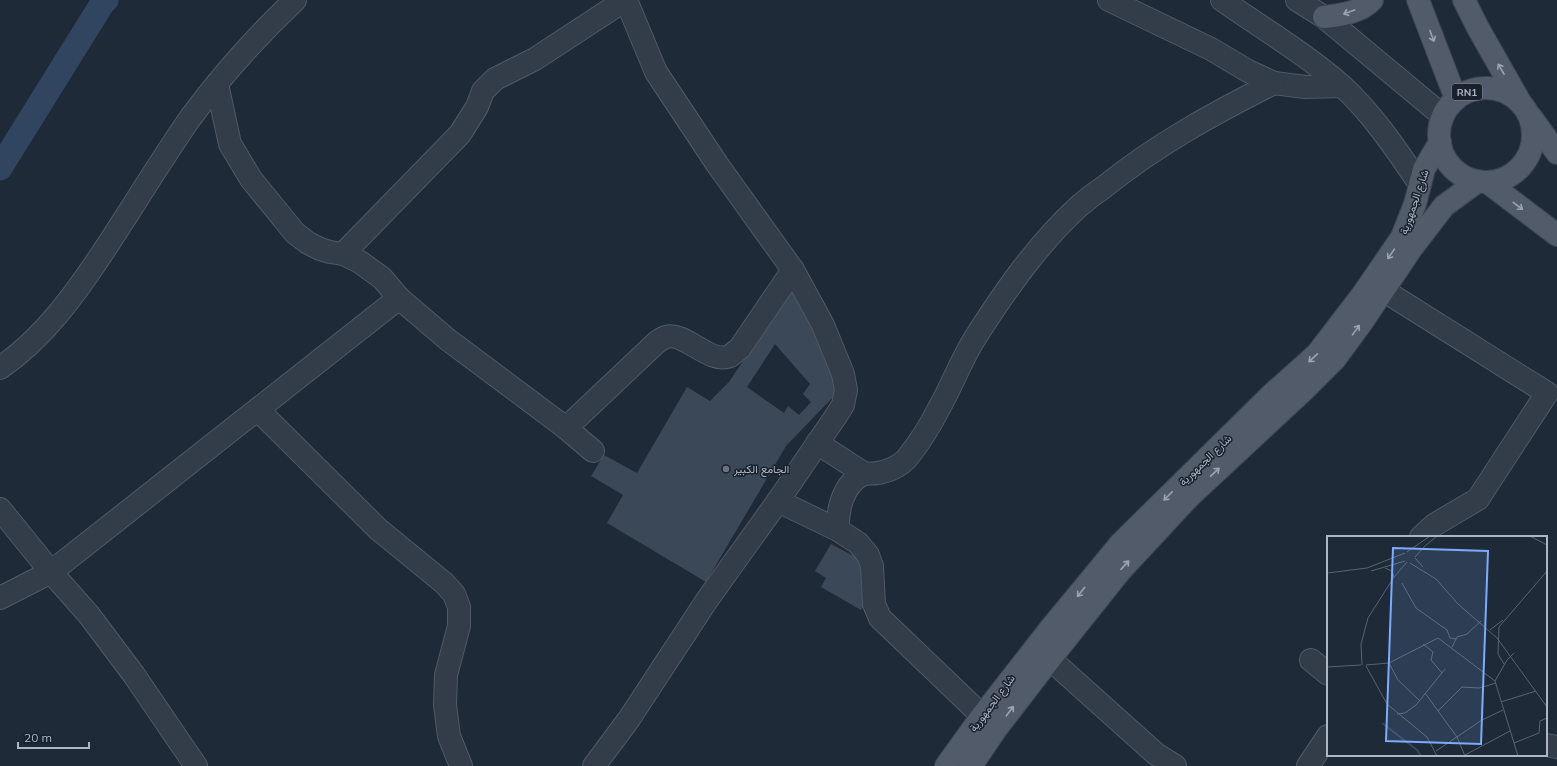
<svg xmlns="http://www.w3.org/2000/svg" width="1557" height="766" font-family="Mulish,Vazirmatn,sans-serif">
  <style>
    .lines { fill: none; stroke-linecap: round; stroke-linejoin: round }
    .canal { stroke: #324560; stroke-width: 25 }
    .building { fill: #3b4858; fill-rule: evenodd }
    .minor-casing { stroke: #505966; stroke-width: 24 }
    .major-casing { stroke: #3c4552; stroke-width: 24 }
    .minor { stroke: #333c49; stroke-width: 22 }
    .major { stroke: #515b69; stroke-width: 22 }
    .oneway { stroke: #9ba4b3 }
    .worship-dot { fill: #6b7280; stroke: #19212d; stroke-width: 1.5 }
    .labels { text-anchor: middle; stroke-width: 3; stroke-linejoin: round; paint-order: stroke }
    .shield { fill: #19212d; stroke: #818997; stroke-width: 1 }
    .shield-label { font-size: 10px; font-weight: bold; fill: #adb6c5 }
    .street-label { font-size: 11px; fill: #adb6c5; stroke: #19212d }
    .poi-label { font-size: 11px; fill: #adb6c5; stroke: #19212d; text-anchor: start }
    .inset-river { fill: none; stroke: #324560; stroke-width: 2 }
    .inset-road { fill: none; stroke: #586270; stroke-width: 1 }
    .view { fill: #7cacfb; fill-opacity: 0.15; stroke: #7cacfb; stroke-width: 2 }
    .inset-edge { fill: none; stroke: #adb6c5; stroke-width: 2 }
  </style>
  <rect width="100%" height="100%" fill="#1f2a38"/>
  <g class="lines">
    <polyline class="canal" points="0,168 102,4 106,0"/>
  </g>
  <g class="building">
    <path d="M 795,290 L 799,291 L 840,390 L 786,446 L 706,582 L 607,523 L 623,495 L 591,476 L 604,455 L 637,473 L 687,387 L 710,401 L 729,382 L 772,318 L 792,291 ZM 775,344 L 810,384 L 803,394 L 811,402 L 799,415 L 788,406 L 784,413 L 747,387 Z"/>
    <polygon points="831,544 863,561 866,602 861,610 821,587 826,578 815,571"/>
  </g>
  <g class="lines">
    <defs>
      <g id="minor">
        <polyline points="1109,0 1211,49 1248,71 1274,83 1305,87 1342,86"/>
        <path d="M 1222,0 C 1262,28 1304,53 1341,85 C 1372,113 1396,149 1419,183"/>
        <polyline points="1297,0 1324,17 1443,116"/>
        <polyline points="217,84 230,144 251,179 295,233 308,243 320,249 330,252 343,254 360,262 382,278 399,298 447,339 566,428 593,451"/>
        <polyline points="343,254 460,134 477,107 483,91 495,79 535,59 625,0"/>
        <polyline points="1383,290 1547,393 1478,499 1434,525 1421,537"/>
        <path d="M 0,368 C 44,338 76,293 105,249 C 134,205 161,160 191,117 C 222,75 257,36 295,0"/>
        <polyline points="258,410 378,529 444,583 454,594 459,607 459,626 446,675 445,705 449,736 461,766"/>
        <path d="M 566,428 L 657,342 C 660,340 663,338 666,337 C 685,331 710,365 730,356 C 733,354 736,351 740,348 L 793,270"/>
        <polyline points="817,443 865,474"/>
        <polyline points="778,501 838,530 858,543 868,555 872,566 874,604 880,618 995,728"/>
        <polyline points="0,509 51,572 89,615 134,675 196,766"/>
        <path d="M 838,530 C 837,510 843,483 864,474 C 867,473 873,474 877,473 C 887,472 901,466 908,457 C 919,443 930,426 938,410 C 952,386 960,362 975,338 C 1005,291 1037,245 1078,207 C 1086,200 1095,193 1104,187 C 1156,145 1214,113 1274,83"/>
        <polyline points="0,598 51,572 399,298"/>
        <polyline points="1050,659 1156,754 1175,766"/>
        <polyline points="1311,660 1328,674"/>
        <polyline points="1546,745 1557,747"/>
        <polyline points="594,766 629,719 707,600 778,501 834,419 843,405 846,390 843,374 823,325 793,270 717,164 656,72 626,0"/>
        <polyline points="1308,766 1328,736"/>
      </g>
      <g id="major">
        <polyline points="1418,0 1456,99"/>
        <polyline points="1464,0 1478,28 1520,102"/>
        <path d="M 1324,17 C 1340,15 1360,13 1372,0"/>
        <circle cx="1486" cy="135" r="47"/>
        <polyline points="1531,117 1557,153"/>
        <polyline points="1487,182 1557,235"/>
        <polyline points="946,766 982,716 1050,629 1121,543 1270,396 1317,354 1363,294 1402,237 1415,204 1424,169 1440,142"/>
        <polyline points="971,766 996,729 1050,659 1121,570 1189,497 1305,389 1335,359 1360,325 1411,249 1444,206 1478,181"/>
      </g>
    </defs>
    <use href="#minor" class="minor-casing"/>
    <use href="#major" class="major-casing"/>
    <use href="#minor" class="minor"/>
    <use href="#major" class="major"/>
  </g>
  <defs><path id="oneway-shaft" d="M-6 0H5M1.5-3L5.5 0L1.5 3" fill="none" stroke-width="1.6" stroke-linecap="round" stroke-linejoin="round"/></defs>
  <g class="oneway">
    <use href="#oneway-shaft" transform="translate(1349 12) rotate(160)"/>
    <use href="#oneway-shaft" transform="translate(1432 36) rotate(69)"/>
    <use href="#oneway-shaft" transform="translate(1501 69) rotate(-120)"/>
    <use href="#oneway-shaft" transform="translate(1518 206) rotate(37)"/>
    <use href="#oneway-shaft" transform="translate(1391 254) rotate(125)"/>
    <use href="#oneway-shaft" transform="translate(1356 330) rotate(-54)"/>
    <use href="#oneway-shaft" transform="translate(1313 358) rotate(137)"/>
    <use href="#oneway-shaft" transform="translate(1215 472) rotate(-43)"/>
    <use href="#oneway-shaft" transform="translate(1168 496) rotate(135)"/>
    <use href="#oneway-shaft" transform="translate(1125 565) rotate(-47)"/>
    <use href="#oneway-shaft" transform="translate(1081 592) rotate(129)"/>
    <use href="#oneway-shaft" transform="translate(1010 711) rotate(-53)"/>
  </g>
  <circle class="worship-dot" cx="726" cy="469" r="4"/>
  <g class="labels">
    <rect class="shield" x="1452" y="84" width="30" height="16" rx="3"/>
    <g class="shield-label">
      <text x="1467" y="96">RN1</text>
    </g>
    <g class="street-label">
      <text transform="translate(1414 202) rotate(-71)" y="4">شارع الجمهورية</text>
      <text transform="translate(1205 460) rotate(-44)" y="4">شارع الجمهورية</text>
      <text transform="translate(992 703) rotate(-53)" y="4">شارع الجمهورية</text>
    </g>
    <g class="poi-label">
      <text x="734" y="473">الجامع الكبير</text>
    </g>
  </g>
  <g transform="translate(1327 536)">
    <rect width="220" height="220" fill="#1f2a38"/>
    <path class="inset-river" d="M 55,187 L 90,214 L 94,220"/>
    <path class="inset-road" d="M 203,0 L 220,9M 80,16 L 103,0M 88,21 L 98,10 L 110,0M 88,22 L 96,31M 83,27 L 109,43 L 131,68 L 170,102 L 220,171M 58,32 L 65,35 L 67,41M 44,35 L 78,25M 0,37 L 40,32 L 78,17M 75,47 L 89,72 L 120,94 L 123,102 L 129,103M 163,94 L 176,84M 96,108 L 106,116 L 104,124 L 115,137M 125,111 L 130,101 L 140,98 L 154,85M 62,127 L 71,144 L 92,164M 177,128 L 171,118 L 172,91 L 220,35M 35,129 L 34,108 L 41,82 L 67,41 L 80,26M 39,129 L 62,127 L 111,102 L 168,145M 39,130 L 60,168 L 100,201 L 110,220M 0,131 L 34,129M 168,145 L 191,220M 168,145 L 180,124 L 187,117M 98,157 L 130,201 L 138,220M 174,166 L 209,155M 111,175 L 135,151 L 152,152 L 169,147M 70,178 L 78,177 L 89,169 L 118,133M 187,207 L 212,197 L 213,185 L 220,182M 109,215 L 155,184 L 176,174M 138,219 L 183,195"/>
    <path class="view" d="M 66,12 L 161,15 L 154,208 L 59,205 Z"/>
    <rect width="220" height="220" class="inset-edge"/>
  </g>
  <path d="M18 742v6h71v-6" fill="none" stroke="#adb6c5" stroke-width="2"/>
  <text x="24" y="742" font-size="12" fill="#adb6c5" stroke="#19212d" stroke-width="3" paint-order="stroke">20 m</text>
</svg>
